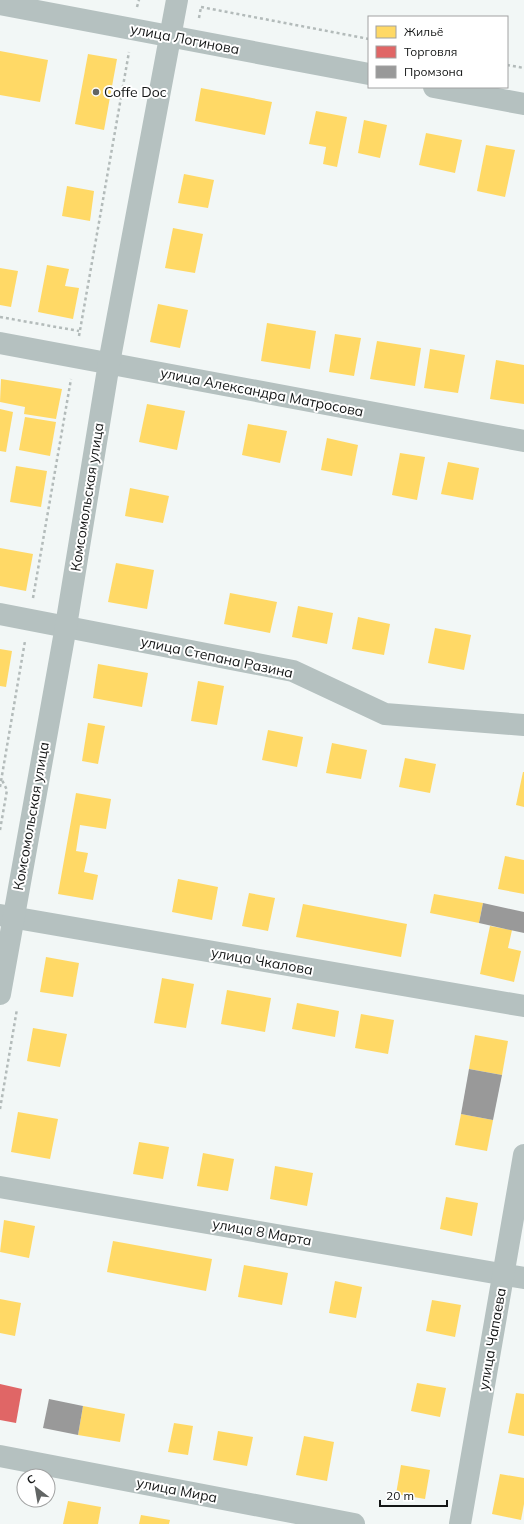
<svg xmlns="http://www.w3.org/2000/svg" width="524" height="1524" font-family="Mulish,sans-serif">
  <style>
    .homes { fill: #ffd966 }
    .shops { fill: #e06666 }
    .industry { fill: #999 }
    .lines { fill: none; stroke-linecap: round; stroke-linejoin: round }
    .path { stroke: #b3bbba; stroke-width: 2.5; stroke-dasharray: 3 3; stroke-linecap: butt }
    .minor { stroke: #b5c1c0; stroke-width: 22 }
    .poi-dot { fill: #626564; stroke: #fff; stroke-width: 1.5 }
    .labels { text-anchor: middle; stroke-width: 4; stroke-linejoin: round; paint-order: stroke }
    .street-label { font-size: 14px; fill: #141616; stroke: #fff }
    .poi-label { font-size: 14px; fill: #141616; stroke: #fff; text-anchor: start }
  </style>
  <rect width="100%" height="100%" fill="#f2f7f6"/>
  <g class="homes">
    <polygon points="0,51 48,60 40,102 0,95"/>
    <polygon points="88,54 117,59 104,130 75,124"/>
    <polygon points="201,88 272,102 265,135 195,121"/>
    <polygon points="316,111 347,117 337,167 323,164 326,147 309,144"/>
    <polygon points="364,120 387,125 380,158 358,153"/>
    <polygon points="426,133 462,140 455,173 419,165"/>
    <polygon points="486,145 515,150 505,197 477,191"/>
    <polygon points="184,174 214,180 208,208 178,203"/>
    <polygon points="67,186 94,191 90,221 62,216"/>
    <polygon points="173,228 203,234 195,273 165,268"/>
    <polygon points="47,265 69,269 65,286 79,288 73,319 38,312"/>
    <polygon points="0,268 18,271 11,307 0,305"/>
    <polygon points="158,304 188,310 180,348 150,342"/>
    <polygon points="267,323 316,331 310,369 261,361"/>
    <polygon points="335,334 361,338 354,376 329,372"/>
    <polygon points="377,341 421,348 415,386 370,379"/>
    <polygon points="430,349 465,355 458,393 424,388"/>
    <polygon points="496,360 524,365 524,404 490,399"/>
    <polygon points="1,379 62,389 56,419 24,414 25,407 0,402"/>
    <polygon points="147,404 185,411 177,450 139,442"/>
    <polygon points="0,409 13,412 6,452 0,451"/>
    <polygon points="25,417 56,422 50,456 19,450"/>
    <polygon points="248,424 287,431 280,463 242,455"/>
    <polygon points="327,438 358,445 352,476 321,470"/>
    <polygon points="400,453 425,457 417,500 392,495"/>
    <polygon points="448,462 479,468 473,500 441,494"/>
    <polygon points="16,466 47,471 41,507 10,502"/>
    <polygon points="130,488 169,496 163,523 125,516"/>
    <polygon points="0,548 33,554 26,591 0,586"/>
    <polygon points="116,563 154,570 147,609 108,602"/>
    <polygon points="230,593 277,602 270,633 224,624"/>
    <polygon points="298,606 333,613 327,644 292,637"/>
    <polygon points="358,617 390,624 384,655 352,649"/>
    <polygon points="435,628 471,635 464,670 428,663"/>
    <polygon points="0,649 12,651 6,687 0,686"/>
    <polygon points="98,664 148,673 142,707 93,698"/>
    <polygon points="198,681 224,686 217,725 191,721"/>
    <polygon points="88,723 105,726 98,764 82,761"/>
    <polygon points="268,730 303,737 297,767 262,760"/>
    <polygon points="332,743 367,750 361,779 326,773"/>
    <polygon points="405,758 436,764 430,793 399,787"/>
    <polygon points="523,772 524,772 524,807 516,805"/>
    <polygon points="76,793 111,799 106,829 80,825 76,851 88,853 84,872 98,875 93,900 58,894"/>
    <polygon points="505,856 524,860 524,894 498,889"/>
    <polygon points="178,879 218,887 212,920 172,912"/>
    <polygon points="249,893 275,898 268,931 242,926"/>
    <polygon points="434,894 483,903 479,923 430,913"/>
    <polygon points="303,904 407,924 401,957 296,937"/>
    <polygon points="490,926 512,930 508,948 521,951 514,982 480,974"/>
    <polygon points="46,957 79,963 73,997 40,992"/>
    <polygon points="162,978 194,984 186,1028 154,1023"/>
    <polygon points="227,990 271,998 265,1032 221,1024"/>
    <polygon points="297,1003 339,1011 335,1037 292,1029"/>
    <polygon points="361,1014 394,1020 388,1054 355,1048"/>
    <polygon points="33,1028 67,1034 60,1067 27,1061"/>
    <polygon points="475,1035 508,1041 502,1075 469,1069"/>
    <polygon points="18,1112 58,1119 50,1159 11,1152"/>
    <polygon points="461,1114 493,1120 487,1151 455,1145"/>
    <polygon points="139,1142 169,1147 163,1179 133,1174"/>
    <polygon points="203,1153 234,1159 228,1191 197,1186"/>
    <polygon points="275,1166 313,1173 307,1206 270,1199"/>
    <polygon points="446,1197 478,1203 472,1236 440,1229"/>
    <polygon points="4,1220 35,1226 29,1258 0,1252"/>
    <polygon points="113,1241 212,1259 206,1291 107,1272"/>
    <polygon points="244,1265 288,1273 282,1305 238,1297"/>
    <polygon points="335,1281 362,1287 356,1318 329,1313"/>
    <polygon points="0,1299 21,1303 15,1336 0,1333"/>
    <polygon points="432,1300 461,1305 455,1337 426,1331"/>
    <polygon points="417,1383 446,1388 440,1417 411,1411"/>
    <polygon points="516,1393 524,1394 524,1436 508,1433"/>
    <polygon points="83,1406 125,1414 120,1442 78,1435"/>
    <polygon points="174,1423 193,1426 188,1455 168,1452"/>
    <polygon points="218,1431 253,1437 247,1466 213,1460"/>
    <polygon points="304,1436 334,1442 327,1481 296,1475"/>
    <polygon points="401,1465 430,1470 425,1499 396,1494"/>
    <polygon points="500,1474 524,1478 524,1504 521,1520 492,1514"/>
    <polygon points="68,1501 101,1507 98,1524 63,1524"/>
    <polygon points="141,1515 170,1520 169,1524 139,1524"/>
  </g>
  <polygon class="shops" points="0,1384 22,1389 16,1423 0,1420"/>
  <g class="industry">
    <polygon points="483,903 524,912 524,933 479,923"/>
    <polygon points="469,1069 502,1075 493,1120 461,1114"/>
    <polygon points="49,1399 83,1406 78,1435 43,1428"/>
  </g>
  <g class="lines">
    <g class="path">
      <polyline points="137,7 139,0"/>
      <polyline points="201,7 369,39"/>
      <polyline points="199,18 201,7"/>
      <polyline points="507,65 524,68"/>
      <polyline points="0,317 79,331"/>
      <polyline points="79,336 129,52"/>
      <polyline points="33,598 71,379"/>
      <polyline points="0,787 25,641"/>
      <polyline points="0,830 7,790 2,780"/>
      <polyline points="0,1109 17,1009"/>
    </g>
    <g class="minor">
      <polyline points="0,4 369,74"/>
      <polyline points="434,87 524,104"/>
      <polyline points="0,343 524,441"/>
      <polyline points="0,614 293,671 385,714 524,725"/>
      <polyline points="0,915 524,1006"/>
      <polyline points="0,994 66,626 109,363 177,0"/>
      <polyline points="0,1187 524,1278"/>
      <polyline points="0,1456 354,1524"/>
      <polyline points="460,1524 524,1155"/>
    </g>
  </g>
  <circle class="poi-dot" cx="96" cy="92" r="4"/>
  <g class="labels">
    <g class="street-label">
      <text transform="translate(185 39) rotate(11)" y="5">улица Логинова</text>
      <text transform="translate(262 392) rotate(11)" y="5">улица Александра Матросова</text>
      <text transform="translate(87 497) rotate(-81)" y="5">Комсомольская улица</text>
      <text transform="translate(217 657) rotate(12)" y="5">улица Степана Разина</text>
      <text transform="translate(31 816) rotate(-80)" y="5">Комсомольская улица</text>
      <text transform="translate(262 961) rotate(10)" y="5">улица Чкалова</text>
      <text transform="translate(262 1232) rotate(10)" y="5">улица 8 Марта</text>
      <text transform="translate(492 1339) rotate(-80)" y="5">улица Чапаева</text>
      <text transform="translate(177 1490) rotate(11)" y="5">улица Мира</text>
    </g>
    <g class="poi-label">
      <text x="104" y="97">Coffe Doc</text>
    </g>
  </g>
  <rect x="368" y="16" width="140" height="72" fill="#ffffff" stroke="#a1a2a2"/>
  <rect x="376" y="26" width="20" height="12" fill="#ffd966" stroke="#a1a2a2"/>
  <text x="404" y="36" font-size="12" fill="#141616">Жильё</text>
  <rect x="376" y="46" width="20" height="12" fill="#e06666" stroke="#a1a2a2"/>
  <text x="404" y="56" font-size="12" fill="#141616">Торговля</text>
  <rect x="376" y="66" width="20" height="12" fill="#999999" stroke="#a1a2a2"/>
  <text x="404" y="76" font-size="12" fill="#141616">Промзона</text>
  <g transform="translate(36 1488) rotate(329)"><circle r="19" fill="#ffffff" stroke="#a1a2a2"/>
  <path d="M0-3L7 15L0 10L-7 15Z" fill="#626564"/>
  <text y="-6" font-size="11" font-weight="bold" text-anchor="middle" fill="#141616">С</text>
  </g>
  <path d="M380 1500v6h67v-6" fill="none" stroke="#141616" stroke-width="2"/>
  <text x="386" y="1500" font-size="12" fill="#141616" stroke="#ffffff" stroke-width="3" paint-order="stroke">20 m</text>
</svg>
